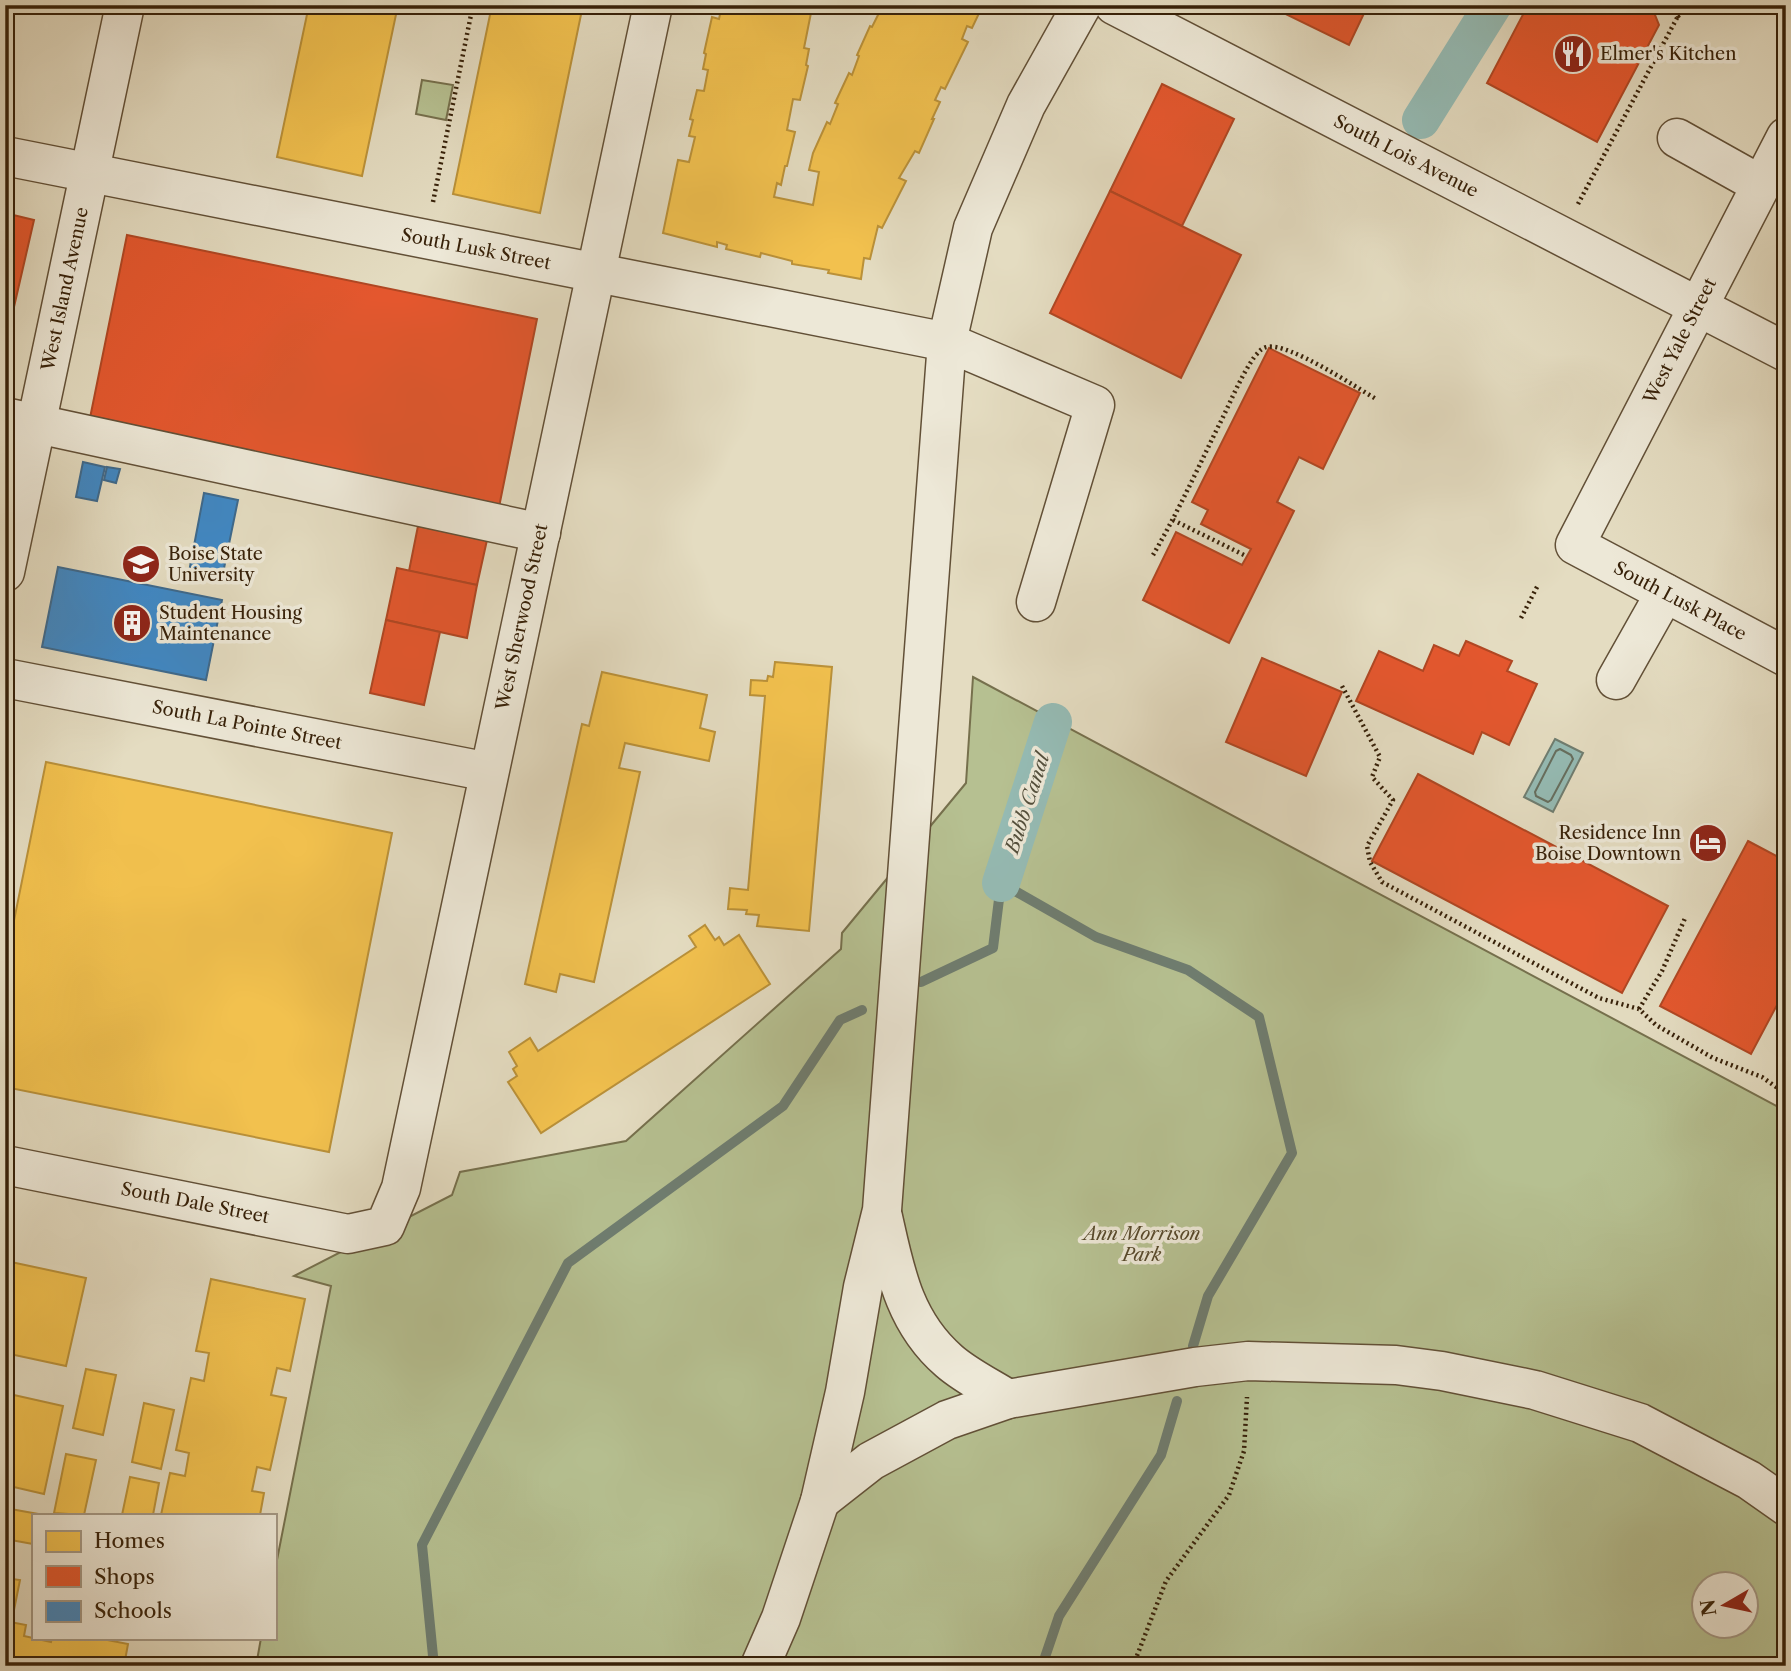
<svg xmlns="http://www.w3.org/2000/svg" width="1791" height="1671" font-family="'Libre Caslon Text',serif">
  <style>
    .green { fill: #b6c091; stroke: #76704d; stroke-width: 2; fill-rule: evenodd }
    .water { fill: #95bbb4; stroke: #6f7d70; stroke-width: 2 }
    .homes { fill: #f2c14e; stroke: #ba9139; stroke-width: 2 }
    .shops { fill: #e4572e; stroke: #b04723; stroke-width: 2 }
    .schools { fill: #3f88c5; stroke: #3d698d; stroke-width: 2 }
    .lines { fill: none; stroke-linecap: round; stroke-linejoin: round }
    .shore { stroke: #666e5e; stroke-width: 2 }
    .stream { stroke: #6f7d70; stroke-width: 10 }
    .canal { stroke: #95bbb4; stroke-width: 38 }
    .minor-casing { stroke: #625037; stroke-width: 41 }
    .path { stroke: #372109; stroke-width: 4.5; stroke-dasharray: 2 3.5; stroke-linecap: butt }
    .minor { stroke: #ede8d7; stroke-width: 38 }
    .labels { text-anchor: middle; stroke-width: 7; stroke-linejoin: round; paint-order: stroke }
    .poi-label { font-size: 18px; fill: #372109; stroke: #ede8d7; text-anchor: start }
    .street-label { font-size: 18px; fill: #372109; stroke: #ede8d7 }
    .park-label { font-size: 18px; font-style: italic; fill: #57492b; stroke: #ede8d7 }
    .water-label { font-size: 19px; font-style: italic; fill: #534f3c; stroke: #ede8d7 }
  </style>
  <rect width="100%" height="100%" fill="#e4dcc1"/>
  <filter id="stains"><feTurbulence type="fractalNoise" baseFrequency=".00286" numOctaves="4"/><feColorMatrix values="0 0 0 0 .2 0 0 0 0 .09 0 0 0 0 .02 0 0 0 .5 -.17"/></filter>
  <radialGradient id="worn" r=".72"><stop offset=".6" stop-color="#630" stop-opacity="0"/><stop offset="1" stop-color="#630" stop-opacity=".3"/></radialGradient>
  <g class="green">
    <polygon points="422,80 453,85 446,120 416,114"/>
    <path d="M 973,677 L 1786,1111 L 1786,1666 L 256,1666 L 261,1638 L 275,1638 L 275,1570 L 331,1286 L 294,1276 L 452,1195 L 460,1172 L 626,1141 L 841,949 L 842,933 L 966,783 ZM 1704,1584 L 1746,1584 L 1746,1626 L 1704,1626 Z"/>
  </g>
  <polygon class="water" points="1555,739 1583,753 1553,812 1524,797"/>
  <g class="homes">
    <polygon points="309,5 398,5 362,176 277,157"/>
    <polygon points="492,5 583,5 540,213 453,194"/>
    <polygon points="722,5 810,5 808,12 811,13 804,48 809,49 806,65 808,66 800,100 793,99 787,130 795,132 787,166 785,166 781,185 777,183 774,197 813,205 819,172 809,170 813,153 827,122 830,124 838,104 835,103 849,73 852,75 859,56 857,55 870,26 872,27 881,9 878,5 983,5 972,28 967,26 962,39 968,42 945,89 941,87 935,100 940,102 932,119 934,119 919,153 915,151 899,178 906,181 882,228 878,226 870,259 864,258 861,279 828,273 829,270 792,264 792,261 761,253 760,257 726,249 727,245 717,242 717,247 663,233 678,160 689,162 695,137 689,136 693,120 690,119 697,90 704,91 708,70 703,69 706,54 704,53 712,17 719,19"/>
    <polygon points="775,662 832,667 809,931 757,926 759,915 746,914 747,910 728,909 730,888 748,890 765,696 750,695 751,680 767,681 768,676 773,677"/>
    <polygon points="602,672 707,695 700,728 715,732 709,761 625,743 619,768 640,772 594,982 560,974 556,992 525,984 582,724 589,726"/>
    <polygon points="46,762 392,833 329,1152 5,1087 5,965"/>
    <polygon points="705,925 715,940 719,937 724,945 739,935 770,984 541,1133 508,1082 517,1076 513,1069 517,1066 509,1052 530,1038 538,1051 696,947 689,936"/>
    <polygon points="11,1262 86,1278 66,1366 5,1353 5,1267 10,1268"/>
    <polygon points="211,1279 305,1299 290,1371 277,1368 271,1395 286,1398 270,1470 257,1467 252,1491 264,1493 260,1515 161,1515 170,1473 185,1476 189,1453 176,1450 191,1378 204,1381 209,1353 196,1351"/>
    <polygon points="86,1369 116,1375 103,1435 73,1428"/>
    <polygon points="5,1393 63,1406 44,1494 5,1485"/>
    <polygon points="144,1403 174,1410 161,1469 132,1462"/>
    <polygon points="66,1454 96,1460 84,1515 54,1513"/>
    <polygon points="130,1477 159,1483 153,1515 122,1515"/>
    <polygon points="5,1508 44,1515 33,1515 33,1544 5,1539"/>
    <polygon points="5,1578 20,1580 14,1610 5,1608"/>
    <polygon points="5,1621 26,1625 24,1636 51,1642 52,1638 97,1638 128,1644 124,1666 5,1666"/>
  </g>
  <g class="shops">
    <polygon points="1267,5 1368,5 1349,45"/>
    <polygon points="1528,5 1644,5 1653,10 1659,25 1597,142 1487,83"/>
    <polygon points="1162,84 1234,119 1182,226 1110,191"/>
    <polygon points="1110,191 1241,255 1181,378 1050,313"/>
    <polygon points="5,213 34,220 5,346"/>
    <polygon points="127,235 537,319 499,507 89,423"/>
    <polygon points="1269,348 1360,393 1323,469 1299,457 1277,502 1294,511 1229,643 1143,600 1176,532 1242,565 1251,549 1201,524 1208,510 1192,502"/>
    <polygon points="418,526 487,540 477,585 409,571"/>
    <polygon points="397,568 477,585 467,638 386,620"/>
    <polygon points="386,620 440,632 424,705 370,693"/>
    <polygon points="1466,641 1512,661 1507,671 1537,684 1509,745 1482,732 1473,754 1356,701 1379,651 1423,671 1434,645 1459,656"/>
    <polygon points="1262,658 1342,692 1306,776 1226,742"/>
    <polygon points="1418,774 1668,906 1622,993 1372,861"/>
    <polygon points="1748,841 1786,861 1786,988 1751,1054 1660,1006"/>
  </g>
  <g class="schools">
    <polygon points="83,462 105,467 97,501 76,497"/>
    <polygon points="107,467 120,469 116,483 104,480"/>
    <polygon points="204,493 238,500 222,578 189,572"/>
    <polygon points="58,567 222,600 206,680 42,647"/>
  </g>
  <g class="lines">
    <polygon class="shore" points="1560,749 1571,755 1573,759 1551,800 1548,802 1536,796 1535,792 1556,751"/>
    <g class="stream">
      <polyline points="921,982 993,948 1001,883 1096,937 1188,970 1259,1017 1292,1153 1208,1296 1193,1346"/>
      <polyline points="434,1666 422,1545 568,1263 783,1106 840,1020 862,1010"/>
      <polyline points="1042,1666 1059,1616 1161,1455 1177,1401"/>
    </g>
    <g class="canal">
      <polyline points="1421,120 1493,5"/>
      <polyline points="1001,883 1053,722"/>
    </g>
    <defs>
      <g id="minor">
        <polyline points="1114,5 1786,352"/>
        <polyline points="1786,137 1575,545 1786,657"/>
        <polyline points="1677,138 1761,185"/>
        <polyline points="5,156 947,342 1095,405 1036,602"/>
        <polyline points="5,417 541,533"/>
        <polyline points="5,572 125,5"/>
        <polyline points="5,678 489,772"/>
        <polyline points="1616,680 1665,593"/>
        <polyline points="5,1165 348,1234 385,1226 401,1188 653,5"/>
        <path d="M 883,1217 C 895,1271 904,1322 949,1361 C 966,1376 989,1387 1008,1399"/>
        <polyline points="820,1501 871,1461 947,1420 1008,1399 1195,1367 1248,1361 1396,1365 1442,1371 1535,1390 1640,1423 1749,1480 1786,1506"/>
        <polyline points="760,1666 781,1618 820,1501 845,1392 863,1287 882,1210 947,342 973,228 1026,105 1082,5"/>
      </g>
    </defs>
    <use href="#minor" class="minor-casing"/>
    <g class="path">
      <polyline points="1677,5 1678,16 1695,5"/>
      <polyline points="433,202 473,5"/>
      <polyline points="1578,204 1678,16"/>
      <polyline points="1173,520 1246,556"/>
      <path d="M 1153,555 C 1177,514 1197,470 1218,427 C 1230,404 1240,377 1255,356 C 1259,352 1261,348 1267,347 C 1288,342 1356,387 1376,399"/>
      <polyline points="1521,618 1538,585"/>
      <polyline points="1342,686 1380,757 1372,777 1393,800 1367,846 1370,862 1382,882 1599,998 1639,1009 1656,1025 1713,1058 1762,1077 1786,1094"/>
      <polyline points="1639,1009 1662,971 1686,916"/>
      <polyline points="1133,1666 1166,1581 1229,1495 1244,1451 1247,1397"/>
    </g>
    <use href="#minor" class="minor"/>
  </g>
  <defs>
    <symbol id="restaurant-disc" viewBox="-11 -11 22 22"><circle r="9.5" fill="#8f2418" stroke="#ede8d7"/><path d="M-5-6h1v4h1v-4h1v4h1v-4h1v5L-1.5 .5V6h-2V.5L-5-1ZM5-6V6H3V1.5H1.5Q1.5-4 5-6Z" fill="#fff"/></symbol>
    <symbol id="university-disc" viewBox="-11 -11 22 22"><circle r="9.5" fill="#8f2418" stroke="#ede8d7"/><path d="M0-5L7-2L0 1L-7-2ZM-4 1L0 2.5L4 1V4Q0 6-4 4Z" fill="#fff"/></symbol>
    <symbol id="building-disc" viewBox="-11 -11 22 22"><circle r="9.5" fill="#8f2418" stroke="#ede8d7"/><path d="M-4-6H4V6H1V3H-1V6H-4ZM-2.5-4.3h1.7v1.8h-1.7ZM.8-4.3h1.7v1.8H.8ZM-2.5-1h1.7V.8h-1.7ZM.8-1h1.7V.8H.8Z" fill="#fff"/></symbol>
    <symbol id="hotel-disc" viewBox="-11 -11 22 22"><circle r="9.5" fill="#8f2418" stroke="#ede8d7"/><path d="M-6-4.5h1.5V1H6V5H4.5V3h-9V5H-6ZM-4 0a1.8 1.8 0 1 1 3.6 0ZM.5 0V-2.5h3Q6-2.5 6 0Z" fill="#fff"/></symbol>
  </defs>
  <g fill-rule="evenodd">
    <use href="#restaurant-disc" x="1551" y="32" width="44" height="44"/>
    <use href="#university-disc" x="119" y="542" width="44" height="44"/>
    <use href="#building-disc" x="110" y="601" width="44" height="44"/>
    <use href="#hotel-disc" x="1686" y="821" width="44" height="44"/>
  </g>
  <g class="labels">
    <g class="poi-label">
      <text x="1600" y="60">Elmer's Kitchen</text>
      <text x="168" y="560">Boise State<tspan x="168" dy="21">University</tspan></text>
      <text x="159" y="619">Student Housing<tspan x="159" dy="21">Maintenance</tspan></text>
      <text x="1681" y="839" text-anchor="end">Residence Inn<tspan x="1681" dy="21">Boise Downtown</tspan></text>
    </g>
    <g class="street-label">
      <text transform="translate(1406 156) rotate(27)" y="6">South Lois Avenue</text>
      <text transform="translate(476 249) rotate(11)" y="6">South Lusk Street</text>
      <text transform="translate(65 289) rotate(-78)" y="6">West Island Avenue</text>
      <text transform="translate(1680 341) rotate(-63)" y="6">West Yale Street</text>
      <text transform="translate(1680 601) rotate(28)" y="6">South Lusk Place</text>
      <text transform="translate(522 617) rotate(-78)" y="6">West Sherwood Street</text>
      <text transform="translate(247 725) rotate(11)" y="6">South La Pointe Street</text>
      <text transform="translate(195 1203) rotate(11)" y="6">South Dale Street</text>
    </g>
    <g class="park-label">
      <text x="1142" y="1240">Ann Morrison<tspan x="1142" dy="21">Park</tspan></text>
    </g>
    <g class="water-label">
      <text transform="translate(1027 803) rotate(-72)" y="7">Bubb Canal</text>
    </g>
  </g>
  <rect width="1791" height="1671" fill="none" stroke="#e4dcc1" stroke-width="28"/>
  <rect x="7" y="7" width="1777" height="1657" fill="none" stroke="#372109" stroke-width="3.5"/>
  <rect x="14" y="14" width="1763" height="1643" fill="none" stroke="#372109" stroke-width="2"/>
  <rect x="32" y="1514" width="245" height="126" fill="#ede8d7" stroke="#a49885" stroke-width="2"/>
  <rect x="46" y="1531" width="35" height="21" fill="#f2c14e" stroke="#a49885" stroke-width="2"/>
  <text x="94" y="1548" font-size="21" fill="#372109">Homes</text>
  <rect x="46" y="1566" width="35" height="21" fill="#e4572e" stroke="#a49885" stroke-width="2"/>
  <text x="94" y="1584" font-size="21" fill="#372109">Shops</text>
  <rect x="46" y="1601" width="35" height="21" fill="#3f88c5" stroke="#a49885" stroke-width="2"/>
  <text x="94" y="1618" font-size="21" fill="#372109">Schools</text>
  <g transform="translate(1725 1605) rotate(261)"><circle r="33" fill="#ede8d7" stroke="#a49885" stroke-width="2"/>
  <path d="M0-5L12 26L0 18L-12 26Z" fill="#8f2418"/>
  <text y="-10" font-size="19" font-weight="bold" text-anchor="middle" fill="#372109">N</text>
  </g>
  <rect width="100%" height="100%" filter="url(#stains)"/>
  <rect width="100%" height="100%" fill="url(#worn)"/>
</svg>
